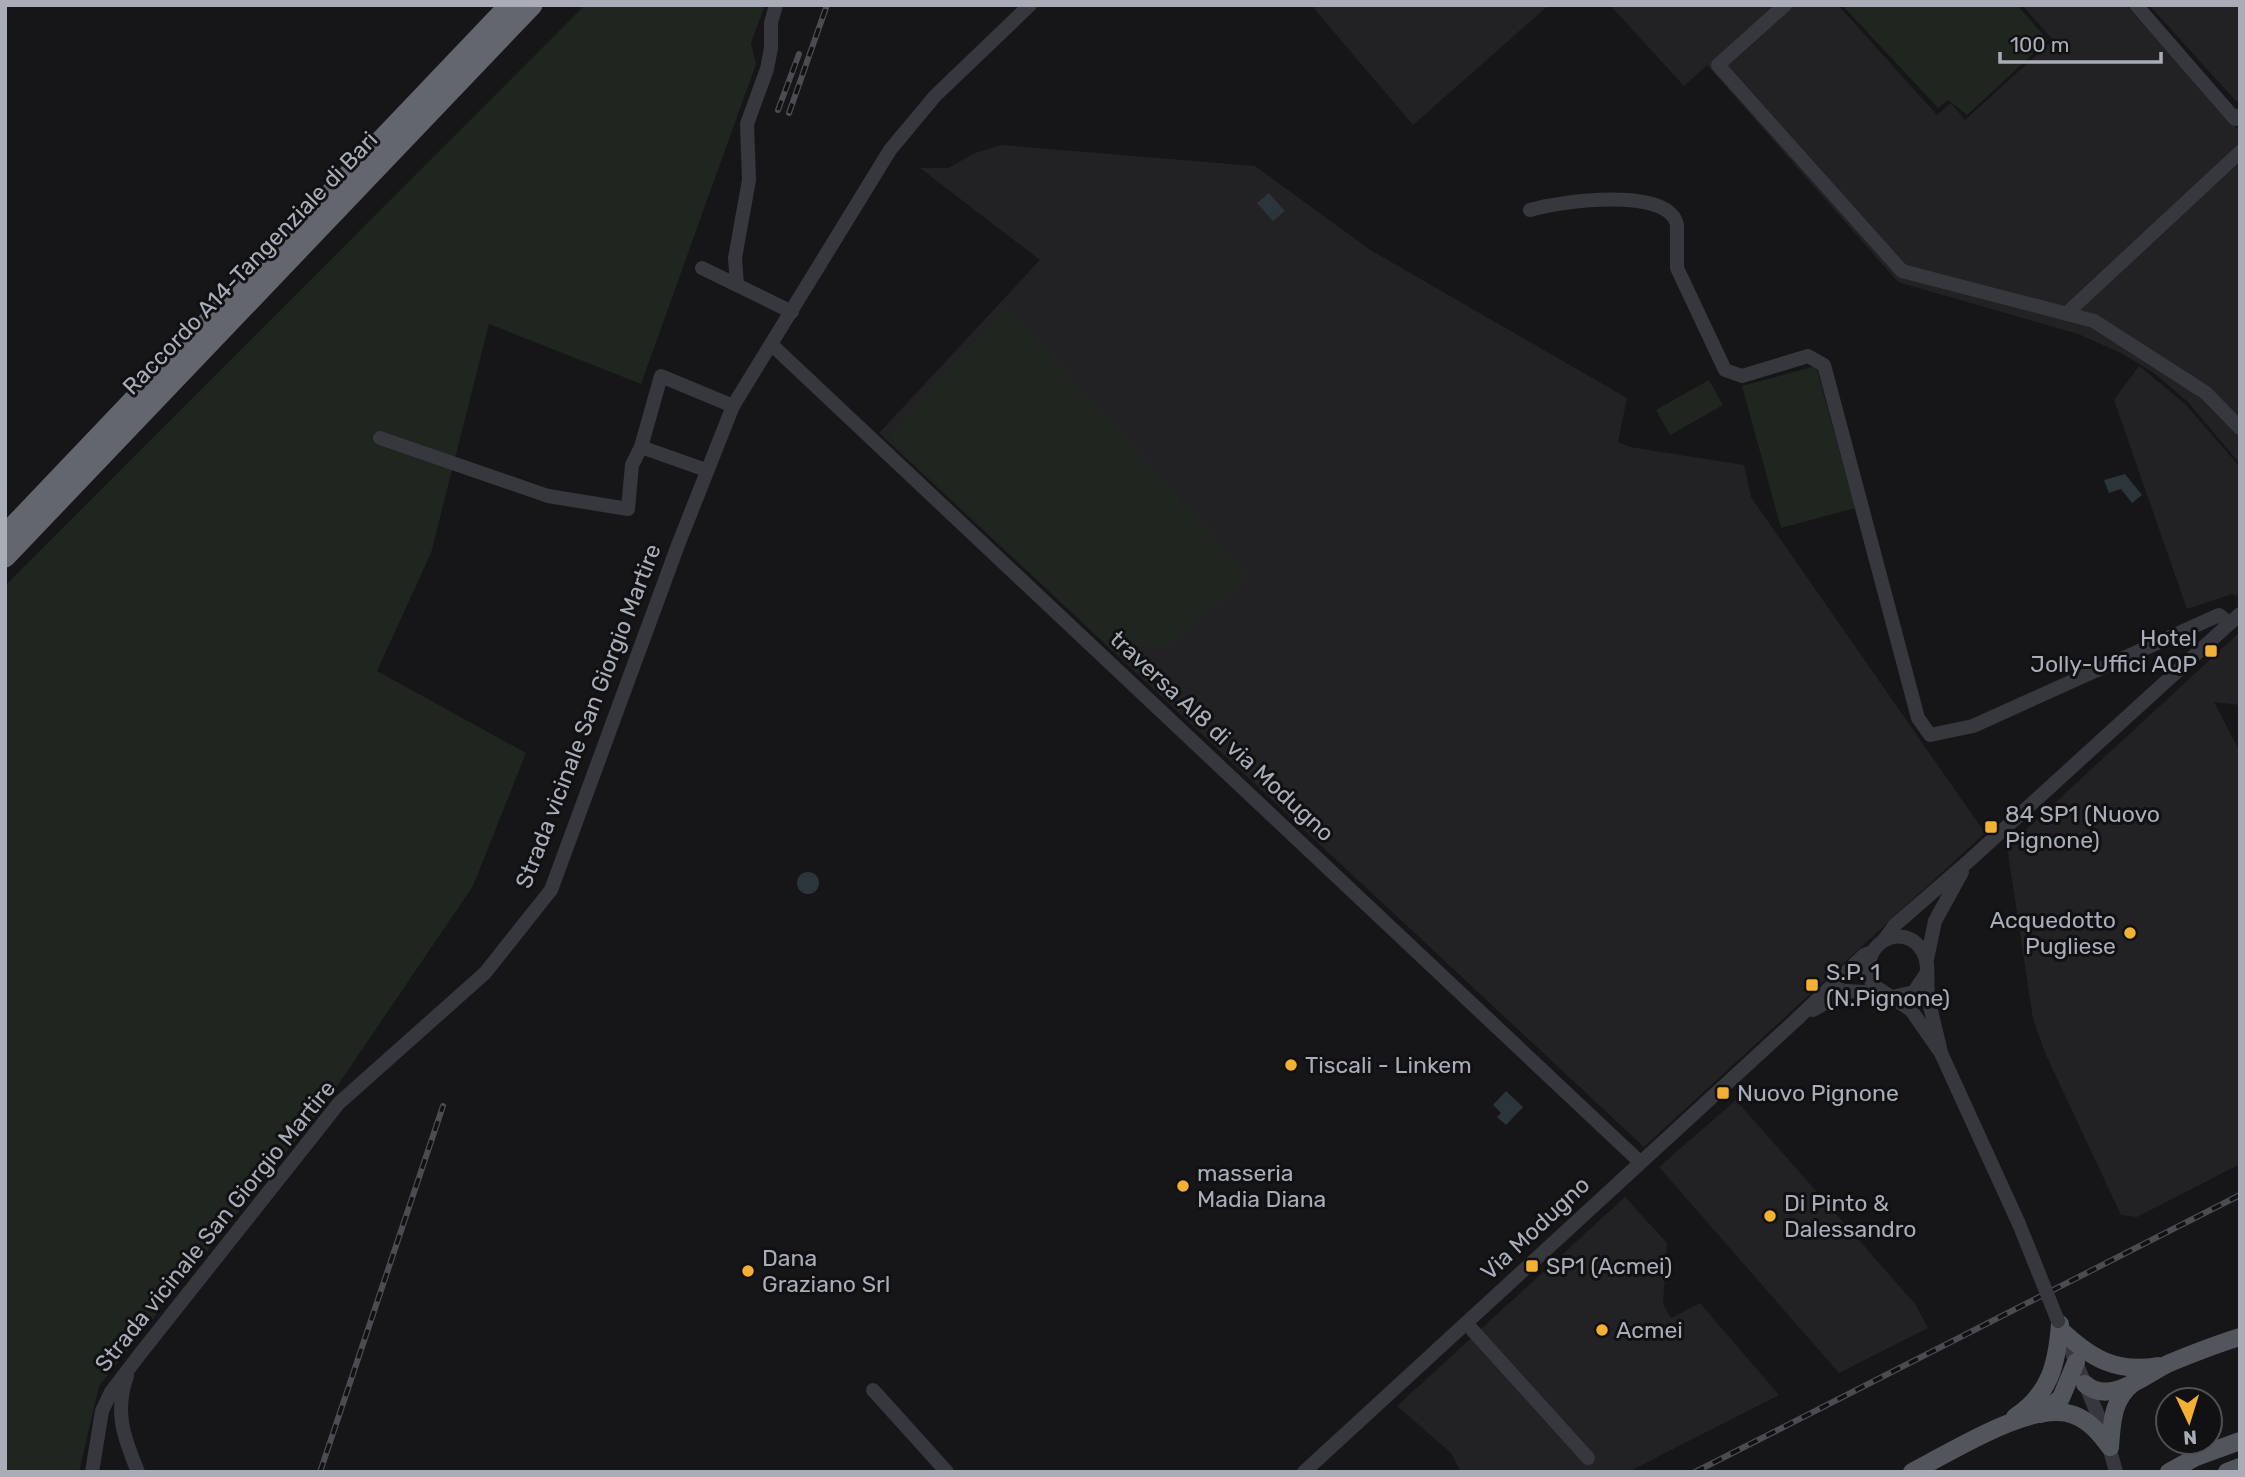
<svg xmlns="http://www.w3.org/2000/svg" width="2245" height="1477" font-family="Rubik,sans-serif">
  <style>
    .built { fill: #222225 }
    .green { fill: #1e261f }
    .water { fill: #2c353c }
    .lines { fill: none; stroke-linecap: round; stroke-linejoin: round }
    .minor { stroke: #37383d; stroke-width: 14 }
    .major { stroke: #53555c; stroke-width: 18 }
    .highway { stroke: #63666e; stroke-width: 21 }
    .rail-casing { stroke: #4a4c52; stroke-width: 6 }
    .rail { stroke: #111113; stroke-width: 3.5; stroke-dasharray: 10; stroke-linecap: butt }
    .minor-bridge { stroke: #37383d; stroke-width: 14 }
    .poi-dot { fill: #f2b134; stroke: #111113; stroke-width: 2.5 }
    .labels { text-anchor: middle; stroke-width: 6; stroke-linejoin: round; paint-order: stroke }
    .street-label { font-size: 23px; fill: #a8adb8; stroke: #111113 }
    .poi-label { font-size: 23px; fill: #a8adb8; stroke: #111113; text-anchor: start }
  </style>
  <rect width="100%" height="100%" fill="#161618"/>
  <g class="built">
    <polygon points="1311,5 1549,5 1413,125"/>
    <polygon points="1610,5 1838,5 1937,115 1951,103 1965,120 2053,40 2022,5 2126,5 2240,132 2240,464 2188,402 2154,373 2121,353 2078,334 1898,282 1707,65 1684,86"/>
    <polygon points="2149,5 2240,5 2240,102 2235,100"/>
    <polygon points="1001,145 1255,166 1372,251 1627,398 1618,442 1630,447 1744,465 1751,497 1985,833 1644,1147 879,433 1040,260 920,168 948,168 975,153"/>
    <polygon points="2139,366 2185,404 2240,467 2240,593 2236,596 2232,594 2187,609 2114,400"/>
    <polygon points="2240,632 2240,705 2214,702 2240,752 2240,1164 2137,1217 2121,1215 2046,1055 2033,1019 2007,847"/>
    <polygon points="1736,1100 1915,1304 1928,1328 1839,1373 1659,1167"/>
    <polygon points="1625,1197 1667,1243 1663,1304 1671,1318 1700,1303 1779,1395 1628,1472 1461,1472 1451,1453 1397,1406"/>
  </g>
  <g class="green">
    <polygon points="585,5 765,5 751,43 756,64 641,384 489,324 431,553 377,671 526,753 473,886 325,1104 99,1386 79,1472 5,1472 5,586"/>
    <polygon points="1842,5 2017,5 2048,40 1967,115 1948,100 1938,108"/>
    <polygon points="1007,307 1249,576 1167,646 1148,646 1117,655 888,437"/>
    <polygon points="1816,366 1855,508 1781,528 1742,386"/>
    <polygon points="1709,380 1723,405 1670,435 1656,410"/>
  </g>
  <g class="water">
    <polygon points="1269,193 1285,211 1273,221 1257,203"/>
    <polygon points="2125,474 2142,495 2132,503 2121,489 2109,493 2104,480"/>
    <circle cx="808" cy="883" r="11"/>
    <polygon points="1506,1091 1523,1107 1506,1125 1497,1117 1501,1113 1493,1105"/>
  </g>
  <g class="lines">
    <g class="minor">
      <polyline points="1785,5 1718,65 1902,271 2094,321 2206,393 2240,428"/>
      <polyline points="2136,5 2235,119 2240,115"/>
      <path d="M 1530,210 C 1559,201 1669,186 1677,225 L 1677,268 L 1725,370 L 1742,376 L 1808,356 L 1824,365 L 1918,718 L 1930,735 L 1973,726 L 2219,615 L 2229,623"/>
      <polyline points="702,268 792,312"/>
      <polyline points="737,285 735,258 749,180 747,124 767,69 771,48 771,23 776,5"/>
      <polyline points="2066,314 2240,152"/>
      <polyline points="772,345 1640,1162"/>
      <polyline points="380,438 548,496 628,509 632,465 641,447 661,376 733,406"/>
      <polyline points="641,447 706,470"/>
      <polyline points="1884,940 1895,925 1971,859 2240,614"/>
      <polyline points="1927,959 1935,921 1962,872"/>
      <polyline points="1892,997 1914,992 1926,974"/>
      <polyline points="1813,1010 1846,991 1882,993"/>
      <path d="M 1941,1053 C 1937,1033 1931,1014 1928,995 C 1926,981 1930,964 1923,952 C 1904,918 1854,945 1873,985 L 1911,1010 L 1941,1053 L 2019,1224"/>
      <polyline points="1466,1323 1588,1458"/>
      <polyline points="2065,1336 2105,1432 2116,1472"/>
      <path d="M 127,1376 C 114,1412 124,1438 138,1472"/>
      <polyline points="873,1390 947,1472"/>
      <polyline points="92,1472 102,1411 111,1392 140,1354 339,1103 485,973 551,890 678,545 733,406 890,150 935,96 1030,5"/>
      <polyline points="1304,1472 1797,1019 1864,955 1870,953"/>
    </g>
    <g class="major">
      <path d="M 2063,1332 C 2092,1359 2117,1373 2158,1366"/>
      <path d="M 2085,1384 C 2111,1407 2147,1372 2172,1362 C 2194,1353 2217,1344 2240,1337"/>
      <polyline points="2040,1414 2061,1398 2076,1362"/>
      <path d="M 2015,1417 C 2050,1394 2057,1364 2060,1324"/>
      <path d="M 2110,1447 C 2112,1423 2112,1400 2132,1384"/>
      <path d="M 1912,1472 C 1950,1453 2032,1399 2074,1415 C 2090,1421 2100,1434 2110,1447"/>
      <polyline points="2169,1472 2196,1457 2240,1441"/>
      <polyline points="2227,1472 2240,1467"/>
    </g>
    <g class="highway">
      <polyline points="5,535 510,5"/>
      <polyline points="5,557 532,5"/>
    </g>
    <defs>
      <g id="rail">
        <polyline points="778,110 799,54"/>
        <polyline points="789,113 827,5"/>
        <polyline points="320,1472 443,1106"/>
        <polyline points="1695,1472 2240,1195"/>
      </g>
    </defs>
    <use href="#rail" class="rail-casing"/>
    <use href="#rail" class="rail"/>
    <polyline class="minor-bridge" points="2019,1224 2058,1321"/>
  </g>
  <g class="poi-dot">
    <rect x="2204" y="644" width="14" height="14" rx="3.5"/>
    <rect x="1984" y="820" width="14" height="14" rx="3.5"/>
    <circle cx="2130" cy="933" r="7"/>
    <rect x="1805" y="978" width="14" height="14" rx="3.5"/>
    <circle cx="1291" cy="1065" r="7"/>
    <rect x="1716" y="1086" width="14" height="14" rx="3.5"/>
    <circle cx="1183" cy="1186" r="7"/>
    <circle cx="1770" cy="1216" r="7"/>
    <rect x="1525" y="1259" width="14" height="14" rx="3.5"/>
    <circle cx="748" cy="1271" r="7"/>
    <circle cx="1602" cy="1330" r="7"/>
  </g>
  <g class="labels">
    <g class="street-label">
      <text transform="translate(250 263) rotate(-46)" y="8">Raccordo A14-Tangenziale di Bari</text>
      <text transform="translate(588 716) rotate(-69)" y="8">Strada vicinale San Giorgio Martire</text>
      <text transform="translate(1222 736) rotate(43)" y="8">traversa AI8 di via Modugno</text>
      <text transform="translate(215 1226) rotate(-51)" y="8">Strada vicinale San Giorgio Martire</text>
      <text transform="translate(1535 1228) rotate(-43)" y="8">Via Modugno</text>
    </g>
    <g class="poi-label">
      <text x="2197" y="646" text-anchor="end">Hotel<tspan x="2197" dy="26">Jolly-Uffici AQP</tspan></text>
      <text x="2005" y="822">84 SP1 (Nuovo<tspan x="2005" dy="26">Pignone)</tspan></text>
      <text x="2116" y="928" text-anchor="end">Acquedotto<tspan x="2116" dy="26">Pugliese</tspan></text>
      <text x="1826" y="980">S.P. 1<tspan x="1826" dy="26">(N.Pignone)</tspan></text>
      <text x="1305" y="1073">Tiscali - Linkem</text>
      <text x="1737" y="1101">Nuovo Pignone</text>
      <text x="1197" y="1181">masseria<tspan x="1197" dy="26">Madia Diana</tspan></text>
      <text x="1784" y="1211">Di Pinto &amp;<tspan x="1784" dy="26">Dalessandro</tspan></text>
      <text x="762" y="1266">Dana<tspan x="762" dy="26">Graziano Srl</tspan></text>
      <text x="1546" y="1274">SP1 (Acmei)</text>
      <text x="1616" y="1338">Acmei</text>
    </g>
  </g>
  <rect width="2245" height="1477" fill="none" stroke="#a8adb8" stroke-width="14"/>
  <g transform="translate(2189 1421) rotate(176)"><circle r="33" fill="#111113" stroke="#4d4f55" stroke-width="2"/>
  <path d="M0-5L12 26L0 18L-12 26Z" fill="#f2b134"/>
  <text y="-10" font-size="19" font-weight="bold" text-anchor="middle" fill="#a8adb8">N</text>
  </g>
  <path d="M2000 52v10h161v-10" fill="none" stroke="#a8adb8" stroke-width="3.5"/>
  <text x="2010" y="52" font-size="21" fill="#a8adb8" stroke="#111113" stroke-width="5" paint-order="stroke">100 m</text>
</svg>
